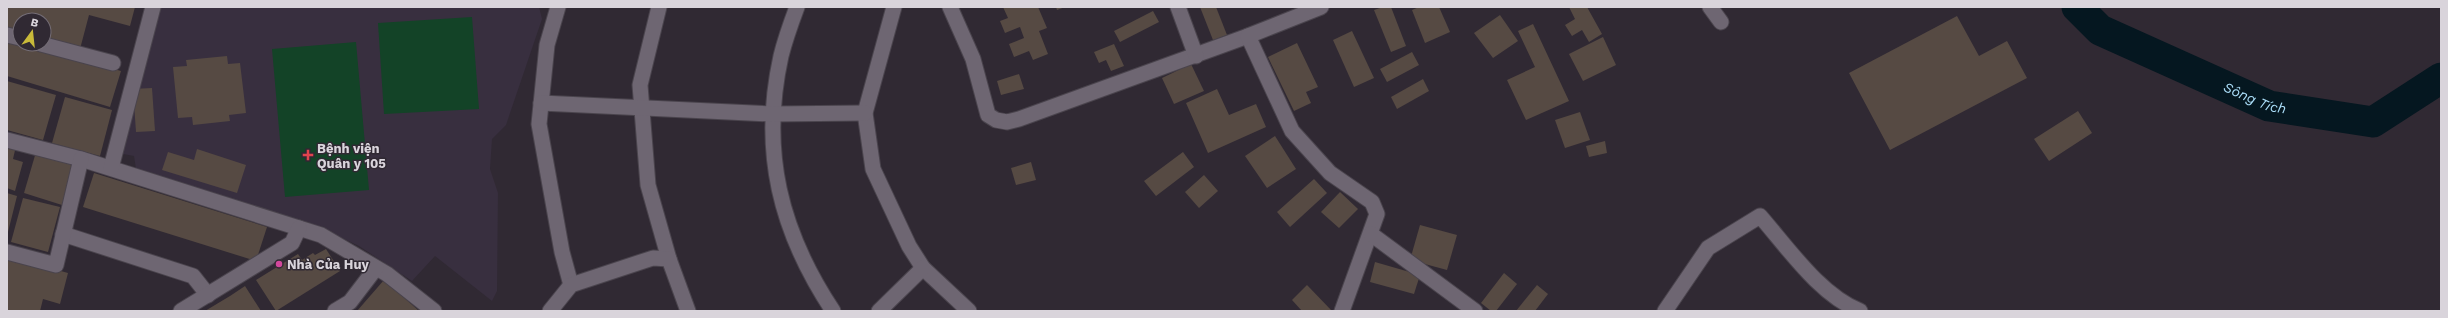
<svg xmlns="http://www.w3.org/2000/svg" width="2448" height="318" font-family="'Work Sans',sans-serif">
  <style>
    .medical { fill: #382f3f }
    .green { fill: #134327 }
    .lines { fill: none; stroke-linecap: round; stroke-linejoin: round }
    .river { stroke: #051720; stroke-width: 31 }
    .building { fill: #564a43 }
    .minor-casing { stroke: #4a444d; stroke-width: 17 }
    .minor { stroke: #6e6672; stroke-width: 15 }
    .health-dot { fill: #e0444e; stroke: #302933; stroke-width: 1.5 }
    .hotel-dot { fill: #d1479c; stroke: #302933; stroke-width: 1.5 }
    .labels { text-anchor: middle; stroke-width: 3; stroke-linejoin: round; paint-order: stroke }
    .poi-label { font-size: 13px; font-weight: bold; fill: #d9d4db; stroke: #302933; text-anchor: start }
    .water-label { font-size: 14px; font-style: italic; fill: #abdef9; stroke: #302933 }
  </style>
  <rect width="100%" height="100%" fill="#302933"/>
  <polygon class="medical" points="151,7 539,7 542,19 506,125 492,139 490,169 498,193 497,291 492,301 435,256 412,281 359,246 327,231 136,169 134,156 118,153"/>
  <g class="green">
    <polygon points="472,17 479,109 384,114 378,23"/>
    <polygon points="356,42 369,190 285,197 272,49"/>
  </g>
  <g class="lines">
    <path class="river" id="s1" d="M 2077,7 L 2100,30 L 2269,106 L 2373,122 L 2441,78"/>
  </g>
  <g class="building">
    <polygon points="7,7 135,7 130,26 89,15 80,49 44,39 44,20 20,20 20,33 7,30"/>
    <polygon points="1003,7 1038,7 1047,28 1039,31 1048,54 1033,60 1029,51 1014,57 1009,44 1024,38 1020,27 1005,33 1000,21 1008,18"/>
    <polygon points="1056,7 1065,7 1057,10"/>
    <polygon points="1200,7 1216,7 1227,35 1213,40"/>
    <polygon points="1383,7 1391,7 1406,46 1391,52 1374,10"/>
    <polygon points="1419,7 1439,7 1450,32 1425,43 1412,10"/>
    <polygon points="1569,7 1587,7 1602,34 1589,42 1582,30 1572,36 1565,25 1575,19"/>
    <polygon points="1153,11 1159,22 1120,42 1114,31"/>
    <polygon points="1500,15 1518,41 1493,58 1474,33"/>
    <polygon points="1957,16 1979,56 2007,41 2027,78 1890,150 1849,73"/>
    <polygon points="1533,24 1569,101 1526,120 1507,80 1535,67 1518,31"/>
    <polygon points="1352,31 1374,78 1354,87 1333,40"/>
    <polygon points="7,37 20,44 30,44 121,71 110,107 7,76"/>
    <polygon points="1603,37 1616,65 1583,81 1569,54"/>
    <polygon points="1297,43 1318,87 1306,92 1311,103 1294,111 1268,57"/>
    <polygon points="1114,44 1124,66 1111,71 1106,60 1099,63 1094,52"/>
    <polygon points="1412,52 1419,65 1387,82 1380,69"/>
    <polygon points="227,56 228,64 240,63 246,113 229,115 230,121 193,125 192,117 178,118 173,67 187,66 186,60"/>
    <polygon points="1191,64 1204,91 1174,104 1162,78"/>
    <polygon points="1019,74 1024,89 1001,95 997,81"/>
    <polygon points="1423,79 1429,91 1397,109 1391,97"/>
    <polygon points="7,81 56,95 43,140 7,130"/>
    <polygon points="152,88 155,131 136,132 133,89"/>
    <polygon points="1217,89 1229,115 1256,104 1266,127 1208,153 1186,103"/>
    <polygon points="65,97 112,110 100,156 52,143"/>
    <polygon points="2078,111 2092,133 2049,161 2034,139"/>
    <polygon points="1580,112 1590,140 1565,148 1555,120"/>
    <polygon points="1275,136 1296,169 1267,188 1245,156"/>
    <polygon points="1605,141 1607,153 1589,157 1586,146"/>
    <polygon points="7,144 16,146 13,159 23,162 15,191 7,188"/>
    <polygon points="197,149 246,165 237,193 162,170 168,152 194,160"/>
    <polygon points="36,152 74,164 62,205 24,193"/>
    <polygon points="1183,152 1194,167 1156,196 1144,181"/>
    <polygon points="1031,162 1036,180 1016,185 1011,168"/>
    <polygon points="94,173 267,227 256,261 83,207"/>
    <polygon points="1204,175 1218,191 1199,208 1185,192"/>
    <polygon points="1314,179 1327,193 1290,227 1277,212"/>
    <polygon points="1340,192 1358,209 1339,228 1321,212"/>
    <polygon points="7,193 17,196 8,232 7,232"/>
    <polygon points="23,198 60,207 48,252 11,242"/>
    <polygon points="1420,225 1457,235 1447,270 1410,260"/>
    <polygon points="326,249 340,271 276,311 256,280 298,254 302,260 313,253 315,255"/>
    <polygon points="7,256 68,273 60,304 43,299 40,311 7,311"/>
    <polygon points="1375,262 1420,275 1414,294 1370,282"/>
    <polygon points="1504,273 1517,284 1496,311 1491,311 1481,303"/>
    <polygon points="384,280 419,311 357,311"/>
    <polygon points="1307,285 1332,311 1302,311 1292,300"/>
    <polygon points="1537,285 1548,294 1535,311 1516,311"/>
    <polygon points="245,286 261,311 205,311 230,296"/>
  </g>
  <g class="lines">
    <defs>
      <g id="minor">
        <polyline points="558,7 547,45 539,124 562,252 571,285"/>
        <polyline points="659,7 640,85 648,185 669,259"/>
        <path d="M 797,7 C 791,23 785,40 781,56 C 760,151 780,231 833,311"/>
        <polyline points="894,7 865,113 873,169 909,246 923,268 969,311"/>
        <polyline points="950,7 973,59 988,115 996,120 1007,122 1019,119 1248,36"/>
        <polyline points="1178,7 1196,56"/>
        <polyline points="1321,7 1248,36 1292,131 1330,173 1372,202 1377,214 1342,311"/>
        <polyline points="1710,7 1721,22"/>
        <polyline points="7,35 20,38"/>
        <polyline points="41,44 113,63"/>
        <polyline points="541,103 772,114 865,113"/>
        <polyline points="7,140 81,159 321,235 387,274 434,311"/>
        <polyline points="111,168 153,7"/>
        <polyline points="63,234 193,276 208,295"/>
        <polyline points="1371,234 1475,311"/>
        <polyline points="7,252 56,265 81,159"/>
        <polyline points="181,311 292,243 299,228"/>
        <polyline points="335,311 350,302 376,268"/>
        <polyline points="550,311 571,285 653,258 669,259 688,311"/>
        <polyline points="879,311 923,268"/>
        <path d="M 1665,311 L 1708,248 L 1760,216 C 1788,248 1820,295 1860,311"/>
      </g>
    </defs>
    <use href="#minor" class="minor-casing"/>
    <use href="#minor" class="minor"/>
  </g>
  <path class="health-dot" d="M306 149h4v4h4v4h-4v4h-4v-4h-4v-4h4z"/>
  <circle class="hotel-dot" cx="279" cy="264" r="4"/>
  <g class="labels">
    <g class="poi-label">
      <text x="317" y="153">Bệnh viện<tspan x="317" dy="15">Quân y 105</tspan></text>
      <text x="287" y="269">Nhà Của Huy</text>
    </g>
    <g class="water-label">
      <text dy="5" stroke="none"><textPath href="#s1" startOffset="202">Sông Tích</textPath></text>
    </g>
  </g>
  <rect width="2448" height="318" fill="none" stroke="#d9d4db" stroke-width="16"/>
  <g transform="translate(32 32) rotate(15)"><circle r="19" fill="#302933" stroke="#746d76"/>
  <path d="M0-3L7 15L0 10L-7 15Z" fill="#c9ba3a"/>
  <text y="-6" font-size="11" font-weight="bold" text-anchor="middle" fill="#d9d4db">B</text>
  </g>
</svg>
